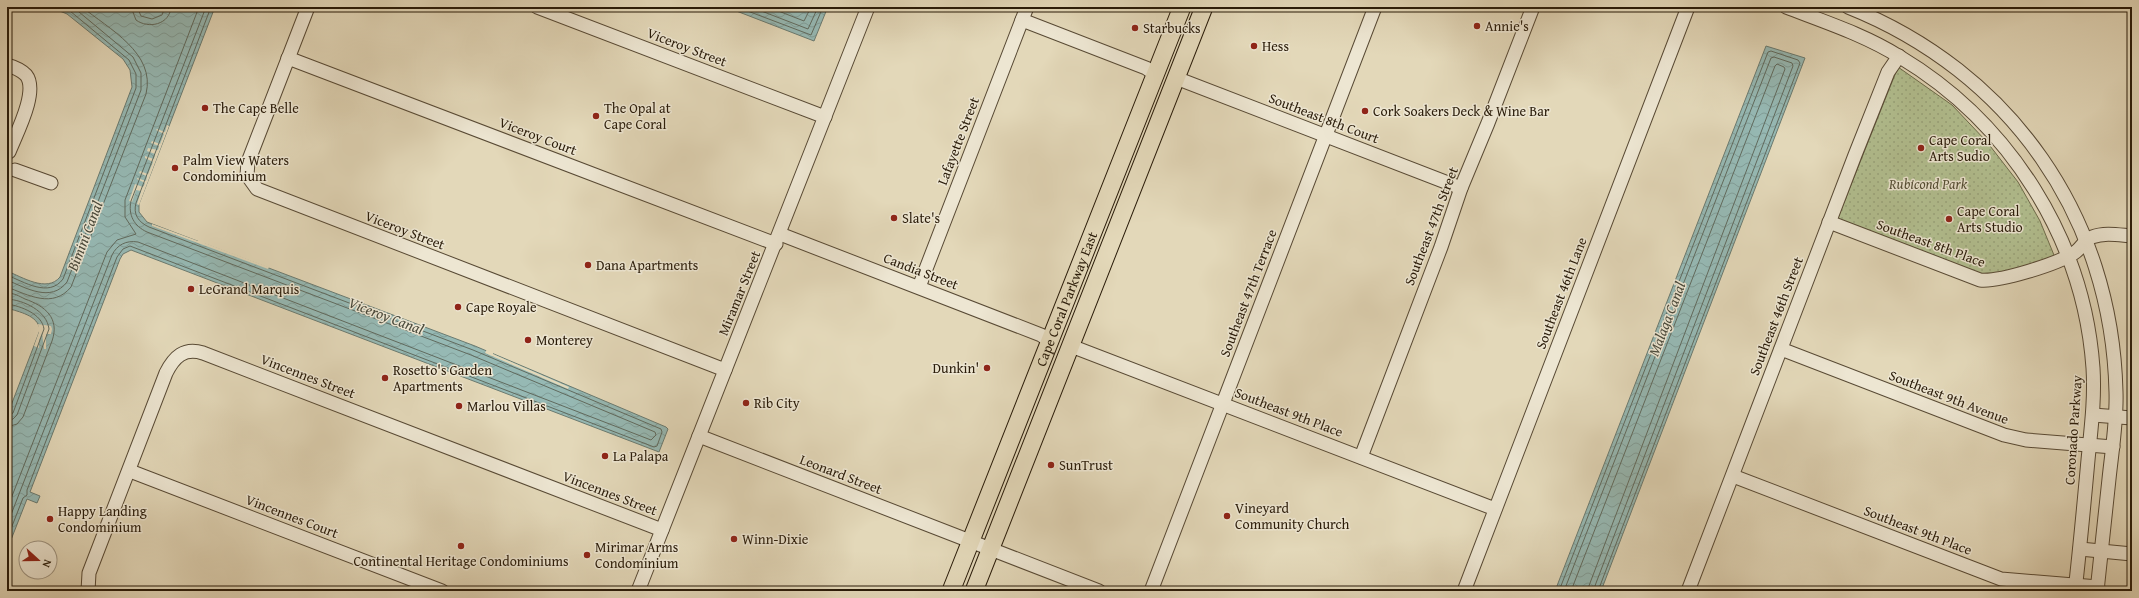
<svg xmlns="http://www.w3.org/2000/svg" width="2139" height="598" font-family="'Gentium Book Plus',serif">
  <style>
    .park { fill: url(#park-dots); stroke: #6e6d4c }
    .water { fill: url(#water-waves); stroke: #6a7a70 }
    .pier { fill: #e3d8b9 }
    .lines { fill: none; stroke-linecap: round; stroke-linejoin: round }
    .shore { stroke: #606a5e; stroke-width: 1 }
    .minor-casing { stroke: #584a35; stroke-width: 15 }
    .major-casing { stroke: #291b09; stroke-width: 19 }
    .minor { stroke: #ede6d2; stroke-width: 13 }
    .major { stroke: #e3d8b9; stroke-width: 17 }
    .poi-dot { fill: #8f2418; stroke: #ede6d2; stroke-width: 1.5 }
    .labels { text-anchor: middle; stroke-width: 3; stroke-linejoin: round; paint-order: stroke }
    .poi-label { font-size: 14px; fill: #291b09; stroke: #ede6d2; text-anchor: start }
    .street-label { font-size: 14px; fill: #291b09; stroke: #ede6d2 }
    .park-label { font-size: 14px; font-style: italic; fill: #524c32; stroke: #ede6d2 }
    .water-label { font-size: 15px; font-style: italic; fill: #4a4a3c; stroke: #ede6d2 }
  </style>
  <defs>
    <pattern id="park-dots" width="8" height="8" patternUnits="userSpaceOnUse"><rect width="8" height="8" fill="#b2bf90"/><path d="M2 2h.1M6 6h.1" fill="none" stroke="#99a47b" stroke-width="1.8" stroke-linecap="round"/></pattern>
    <pattern id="water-waves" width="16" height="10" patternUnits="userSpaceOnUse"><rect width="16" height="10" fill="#96b9b4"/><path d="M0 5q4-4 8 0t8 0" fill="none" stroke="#819e99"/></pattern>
  </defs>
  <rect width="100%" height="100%" fill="#e3d8b9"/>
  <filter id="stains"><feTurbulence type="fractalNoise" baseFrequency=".005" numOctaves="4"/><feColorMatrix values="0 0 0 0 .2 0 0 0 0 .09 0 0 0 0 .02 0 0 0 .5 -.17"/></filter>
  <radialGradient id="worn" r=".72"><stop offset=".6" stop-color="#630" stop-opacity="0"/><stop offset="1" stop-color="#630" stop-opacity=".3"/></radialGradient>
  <polygon class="park" points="1898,67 1952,105 1987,142 2018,182 2040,221 2056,260 1991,281 1835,225"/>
  <g class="water">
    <path d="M 50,7 L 141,7 L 151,10 L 158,7 L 215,7 L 139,204 L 139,212 L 147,222 L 475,346 L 666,427 L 668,429 L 659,452 L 131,250 L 123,254 L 120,259 L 30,492 L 40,496 L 37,503 L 27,499 L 7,550 L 7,416 L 40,330 C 38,315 19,312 7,308 L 7,271 C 22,277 47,293 60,277 L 132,87 L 130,70 L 123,59 L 67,14 Z"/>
    <polygon points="726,7 823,7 827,9 814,41"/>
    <polygon points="1766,46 1805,58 1601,591 1555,591"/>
  </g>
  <g class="pier">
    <polygon points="167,125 169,126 139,205 137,204 141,191 136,190 132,202 129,201 135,184 143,187 145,183 137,179 137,178 146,181 147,176 139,173 140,171 148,174 153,162 145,158 145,156 154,159 155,154 147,151 148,148 158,150 159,146 151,143 152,141 160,144 164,134 156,130 157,129 165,132"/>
    <polygon points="152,224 198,241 199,240 205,241 205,243 269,267 268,269 152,226"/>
    <polygon points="38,324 51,326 52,329 51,334 46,334 46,349 44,349 42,333 39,340 39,348 34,346 39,332"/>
    <polygon points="487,349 493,352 493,354 569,387 568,389 485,353"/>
  </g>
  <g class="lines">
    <g class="shore">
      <path d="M 131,7 L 136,20 C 148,29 170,25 171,7"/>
      <polyline points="137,7 141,16 152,19 162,15 165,7"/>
      <polyline points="737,7 811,35 823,7"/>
      <polyline points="751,7 808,29 818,7"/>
      <polyline points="768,7 804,21 811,7"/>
      <path d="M 7,275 C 24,282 49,298 63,279 L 136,88 L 136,74 L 129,60 L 70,11 L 62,7"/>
      <path d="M 7,280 C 26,288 51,303 67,282 L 141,90 L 141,73 L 133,57 L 73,7"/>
      <path d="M 7,287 C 28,295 53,309 71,287 L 146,94 C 156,53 109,29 82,7"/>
      <path d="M 7,293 C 14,293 19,296 25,299 C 45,306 60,318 52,341 L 23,417 L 17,424 L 7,427"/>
      <path d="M 7,299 C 24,300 47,311 49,329 L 17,415 L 13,419 L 7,421"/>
      <path d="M 7,304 C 21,306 42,314 44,329 L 13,413 L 7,416"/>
      <polyline points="7,509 107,252 117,240 136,234 125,217 125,200 199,7"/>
      <path d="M 7,525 L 112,255 C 117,245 126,240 138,242 L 651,440 L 656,435 L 655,432 L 471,355 L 147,232 C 134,226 128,215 131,201 L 206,7"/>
      <path d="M 7,539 L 23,498 L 27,495 L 27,490 L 117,257 L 123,249 L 130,246 L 654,447 L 657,446 L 662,432 L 661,429 L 473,350 L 149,227 C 138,222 133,214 136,203 L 211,7"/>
      <polyline points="1559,591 1768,52 1771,51 1798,60 1800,63 1598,591"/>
      <polyline points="1564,591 1771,58 1774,57 1792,63 1793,66 1593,591"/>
      <polyline points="1571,591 1775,66 1777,64 1784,67 1785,69 1587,591"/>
    </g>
    <defs>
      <g id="minor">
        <polyline points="308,7 248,162 247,175 257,189 725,370"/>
        <polyline points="537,7 825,117"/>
        <path d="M 1786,7 C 1825,22 1865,35 1900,57 C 2010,123 2084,240 2093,368 C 2095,399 2091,429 2088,460 C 2084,504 2080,547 2075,591"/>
        <path d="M 1848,7 C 2011,72 2112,217 2116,392 C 2117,421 2112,450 2109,479 C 2105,517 2101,554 2097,591"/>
        <polyline points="1022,20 1146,68 1155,74"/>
        <polyline points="288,58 776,244"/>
        <path d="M 7,65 C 14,67 21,70 26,75 C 39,91 16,134 9,152"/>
        <polyline points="1176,78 1461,188"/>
        <polyline points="15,170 51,183"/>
        <path d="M 1829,222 L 1980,280 C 2000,282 2057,264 2074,253 C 2081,249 2084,240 2092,237 C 2105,232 2119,235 2132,236"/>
        <polyline points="780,234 1041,335 1050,341"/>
        <polyline points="919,287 1027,7"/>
        <polyline points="1071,346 1495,509"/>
        <polyline points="1781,349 2004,435 2026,440 2113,447"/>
        <polyline points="2093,415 2132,418"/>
        <polyline points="699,436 1099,591"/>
        <polyline points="1361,457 1441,247 1461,188 1488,123 1533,7"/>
        <polyline points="130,471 442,591"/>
        <polyline points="1733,476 2001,579 2098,587"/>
        <polyline points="2080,549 2132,554"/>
        <path d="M 88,591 L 89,573 L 166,373 C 174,357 184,347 203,353 L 662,530"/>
        <polyline points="638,591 868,7"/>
        <polyline points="1151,591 1375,7"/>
        <polyline points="1464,591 1688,7"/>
        <polyline points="1688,591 1855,155 1888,72 1899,56"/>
      </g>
      <g id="major">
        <path id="s1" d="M 951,591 L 1182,7"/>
        <polyline points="974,591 1204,7"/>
      </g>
    </defs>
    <use href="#minor" class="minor-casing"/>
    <use href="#major" class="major-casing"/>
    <use href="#minor" class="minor"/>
    <use href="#major" class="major"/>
  </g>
  <g class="poi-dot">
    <circle cx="1477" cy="26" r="4"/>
    <circle cx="1135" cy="28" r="4"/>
    <circle cx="1254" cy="46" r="4"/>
    <circle cx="205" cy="108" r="4"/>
    <circle cx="1365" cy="111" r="4"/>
    <circle cx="596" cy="116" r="4"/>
    <circle cx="1921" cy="148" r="4"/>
    <circle cx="175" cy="168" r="4"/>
    <circle cx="894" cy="218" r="4"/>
    <circle cx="1949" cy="219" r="4"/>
    <circle cx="588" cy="265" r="4"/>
    <circle cx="191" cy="289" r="4"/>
    <circle cx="458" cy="307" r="4"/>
    <circle cx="528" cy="340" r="4"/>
    <circle cx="987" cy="368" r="4"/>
    <circle cx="385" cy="378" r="4"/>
    <circle cx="746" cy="403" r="4"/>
    <circle cx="459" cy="406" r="4"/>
    <circle cx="605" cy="456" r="4"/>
    <circle cx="1051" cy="465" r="4"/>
    <circle cx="1227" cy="516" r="4"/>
    <circle cx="50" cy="519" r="4"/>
    <circle cx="734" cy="539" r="4"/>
    <circle cx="461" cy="546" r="4"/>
    <circle cx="587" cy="555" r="4"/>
  </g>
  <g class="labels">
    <g class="poi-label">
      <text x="1485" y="31">Annie's</text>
      <text x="1143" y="33">Starbucks</text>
      <text x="1262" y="51">Hess</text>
      <text x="213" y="113">The Cape Belle</text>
      <text x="604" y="113">The Opal at<tspan x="604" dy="16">Cape Coral</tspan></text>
      <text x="1373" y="116">Cork Soakers Deck &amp; Wine Bar</text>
      <text x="1929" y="145">Cape Coral<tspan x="1929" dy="16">Arts Sudio</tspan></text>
      <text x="183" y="165">Palm View Waters<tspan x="183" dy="16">Condominium</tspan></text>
      <text x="1957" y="216">Cape Coral<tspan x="1957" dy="16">Arts Studio</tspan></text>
      <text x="902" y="223">Slate's</text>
      <text x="596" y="270">Dana Apartments</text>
      <text x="199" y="294">LeGrand Marquis</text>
      <text x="466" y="312">Cape Royale</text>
      <text x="536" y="345">Monterey</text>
      <text x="979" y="373" text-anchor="end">Dunkin'</text>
      <text x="393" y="375">Rosetto's Garden<tspan x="393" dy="16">Apartments</tspan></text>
      <text x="754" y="408">Rib City</text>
      <text x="467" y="411">Marlou Villas</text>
      <text x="613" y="461">La Palapa</text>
      <text x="1059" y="470">SunTrust</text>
      <text x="1235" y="513">Vineyard<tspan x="1235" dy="16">Community Church</tspan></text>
      <text x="58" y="516">Happy Landing<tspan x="58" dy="16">Condominium</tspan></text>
      <text x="742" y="544">Winn-Dixie</text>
      <text x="595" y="552">Mirimar Arms<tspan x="595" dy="16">Condominium</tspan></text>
      <text x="461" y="566" text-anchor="middle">Continental Heritage Condominiums</text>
    </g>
    <g class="street-label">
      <text transform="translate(687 47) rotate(21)" y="5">Viceroy Street</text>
      <text transform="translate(1324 118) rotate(21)" y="5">Southeast 8th Court</text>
      <text transform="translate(538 136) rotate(21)" y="5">Viceroy Court</text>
      <text transform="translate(958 141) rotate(-69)" y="5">Lafayette Street</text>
      <text transform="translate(1431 226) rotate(-69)" y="5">Southeast 47th Street</text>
      <text transform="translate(405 230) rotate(21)" y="5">Viceroy Street</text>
      <text transform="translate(1931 243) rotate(20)" y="5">Southeast 8th Place</text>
      <text transform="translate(921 271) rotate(21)" y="5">Candia Street</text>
      <text transform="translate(739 293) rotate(-68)" y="5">Miramar Street</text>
      <text transform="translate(1248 293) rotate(-69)" y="5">Southeast 47th Terrace</text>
      <text transform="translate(1561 293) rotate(-69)" y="5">Southeast 46th Lane</text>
      <text dy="5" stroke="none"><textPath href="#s1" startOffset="314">Cape Coral Parkway East</textPath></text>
      <text transform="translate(1776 316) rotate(-69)" y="5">Southeast 46th Street</text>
      <text transform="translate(308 376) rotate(21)" y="5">Vincennes Street</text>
      <text transform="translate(1949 397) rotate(21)" y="5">Southeast 9th Avenue</text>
      <text transform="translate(1289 412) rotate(21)" y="5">Southeast 9th Place</text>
      <text transform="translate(2073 430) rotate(-86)" y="5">Coronado Parkway</text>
      <text transform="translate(841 474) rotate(21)" y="5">Leonard Street</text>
      <text transform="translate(610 493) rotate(21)" y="5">Vincennes Street</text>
      <text transform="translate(292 516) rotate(21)" y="5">Vincennes Court</text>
      <text transform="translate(1918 530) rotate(21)" y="5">Southeast 9th Place</text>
    </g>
    <g class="park-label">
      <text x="1928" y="189">Rubicond Park</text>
    </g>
    <g class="water-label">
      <text transform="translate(85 236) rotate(-69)" y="5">Bimini Canal</text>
      <text transform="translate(386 316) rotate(21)" y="5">Viceroy Canal</text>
      <text transform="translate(1667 319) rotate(-69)" y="5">Malaga Canal</text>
    </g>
  </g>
  <rect width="2139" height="598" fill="none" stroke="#e3d8b9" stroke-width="24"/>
  <rect x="8" y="8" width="2123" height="582" fill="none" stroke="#291b09" stroke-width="2"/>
  <rect x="12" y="12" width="2115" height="574" fill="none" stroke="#291b09"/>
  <g transform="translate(38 560) rotate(111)"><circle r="19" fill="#ede6d2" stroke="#9f9582"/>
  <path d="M0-3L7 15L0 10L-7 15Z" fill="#8f2418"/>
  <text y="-6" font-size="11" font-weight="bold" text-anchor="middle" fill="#291b09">N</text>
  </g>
  <rect width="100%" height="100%" filter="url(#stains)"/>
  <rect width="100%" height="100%" fill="url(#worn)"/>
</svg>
